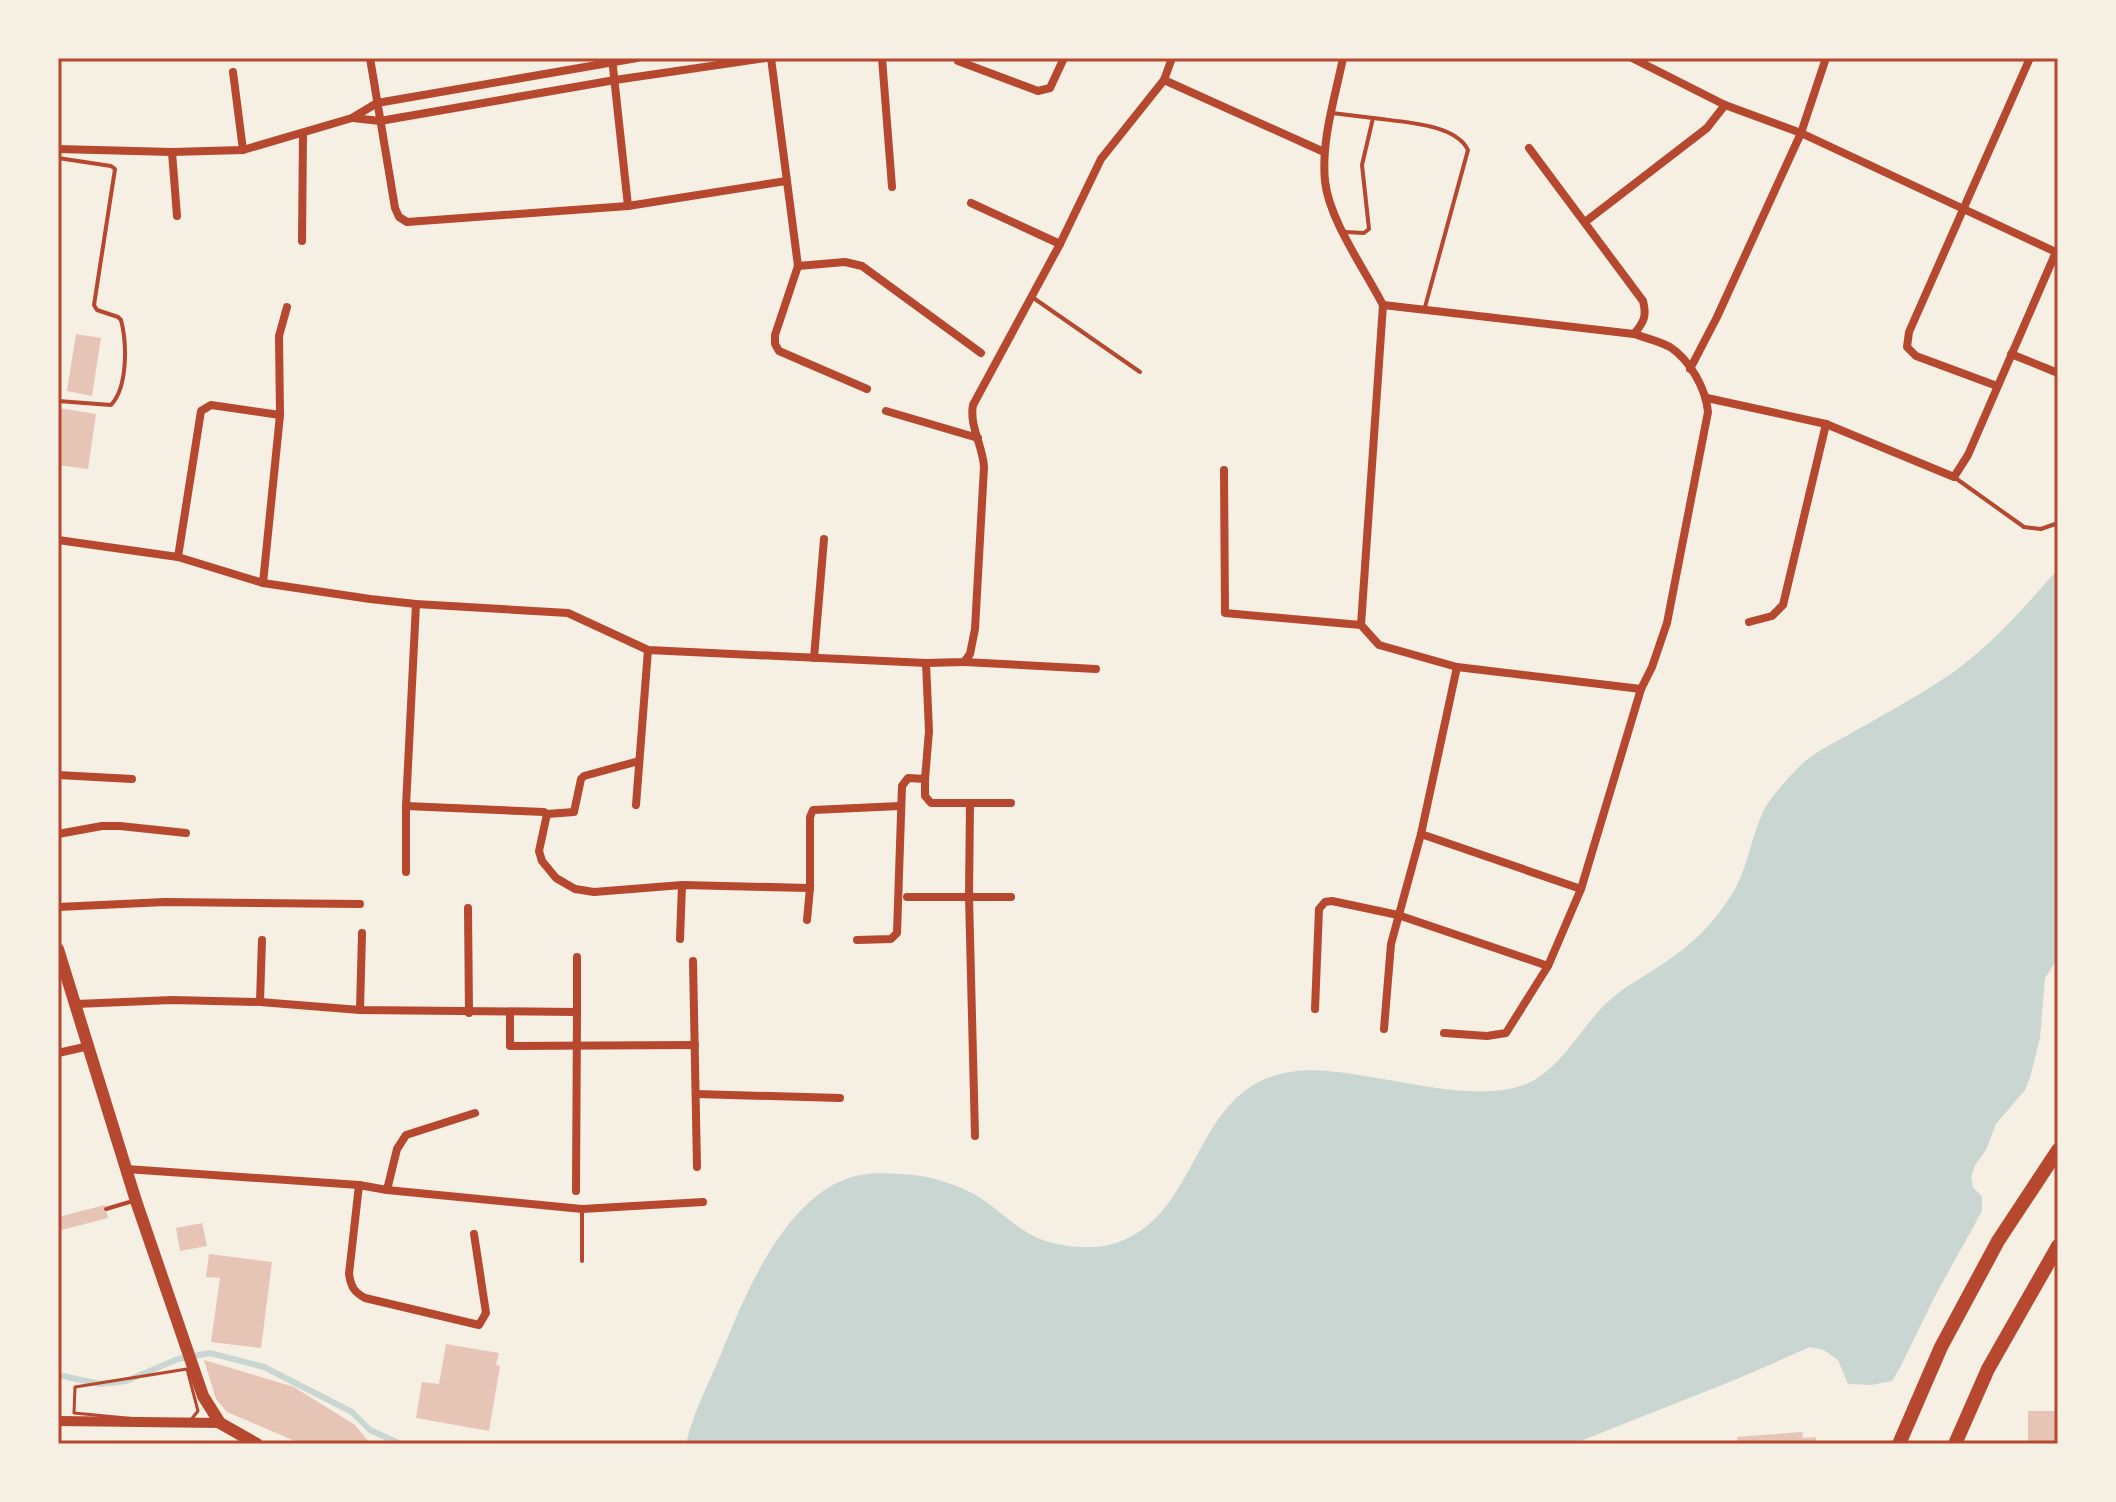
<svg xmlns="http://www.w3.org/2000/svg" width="2116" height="1502" font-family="'Nunito Sans',sans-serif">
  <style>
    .water { fill: #c9d6d2 }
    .pier { fill: #f6efe4 }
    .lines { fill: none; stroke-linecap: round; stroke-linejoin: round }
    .stream { stroke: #c9d6d2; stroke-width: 6 }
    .building { fill: #e6c5b7 }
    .path { stroke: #b5482f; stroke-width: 3 }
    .service { stroke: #b5482f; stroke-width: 4 }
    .minor { stroke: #b5482f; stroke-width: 8 }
    .tertiary { stroke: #b5482f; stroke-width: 10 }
    .primary { stroke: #b5482f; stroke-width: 12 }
    .motorway { stroke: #b5482f; stroke-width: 14 }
    .neatline { fill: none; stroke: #b5482f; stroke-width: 3 }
  </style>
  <rect width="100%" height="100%" fill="#f6efe4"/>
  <path class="water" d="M 2058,569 L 2058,958 L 2045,978 L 2040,1038 L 2030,1078 L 2025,1090 L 1996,1124 L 1986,1150 L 1975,1165 L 1971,1177 L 1973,1187 L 1982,1197 L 1982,1211 L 1914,1345 L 1892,1381 L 1871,1385 L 1848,1384 L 1838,1360 L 1824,1350 L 1810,1347 L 1737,1379 L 1573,1444 L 686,1444 C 693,1412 711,1379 723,1349 C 746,1292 784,1202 846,1179 C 864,1172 882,1173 901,1174 C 925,1175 951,1182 972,1193 C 994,1205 1012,1225 1033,1236 C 1056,1247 1092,1251 1116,1243 C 1205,1214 1190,1082 1297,1071 C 1362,1064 1480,1114 1536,1079 C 1568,1059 1584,1022 1612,998 C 1631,982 1654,971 1674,956 C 1699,939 1721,914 1736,887 C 1749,862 1752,833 1765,808 C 1773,794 1789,777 1801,765 C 1814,752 1832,744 1848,735 C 1877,718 1908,702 1937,683 C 1985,653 2021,611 2058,569 Z"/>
  <polygon class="pier" points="1987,1202 1986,1212 1973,1242 1949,1287 1896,1383 1891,1386 1935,1296"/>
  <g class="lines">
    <polyline class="stream" points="58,1375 100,1384 126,1381 178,1359 210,1353 264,1367 352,1412 370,1430 401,1444"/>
  </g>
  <g class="building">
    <polygon points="76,334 101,338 92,396 67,391"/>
    <polygon points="58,408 96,414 88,469 58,465"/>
    <polygon points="105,1205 108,1218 58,1231 58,1217"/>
    <polygon points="202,1223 207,1246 180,1251 176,1228"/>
    <polygon points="209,1254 272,1262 261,1348 211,1342 220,1278 206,1277"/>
    <polygon points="446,1344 499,1353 496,1365 500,1366 489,1431 416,1418 422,1382 439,1384"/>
    <polygon points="204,1360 294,1387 355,1425 369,1442 367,1444 302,1444 227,1412 216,1399"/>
    <rect x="2028" y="1411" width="30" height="33"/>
    <polygon points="1802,1432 1803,1438 1816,1437 1816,1444 1738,1444 1737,1437"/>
  </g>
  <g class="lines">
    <polygon class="path" points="187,1369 198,1411 190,1421 179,1423 74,1413 75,1387"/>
    <g class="service">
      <polyline points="1332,113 1373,118 1362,165 1369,229 1364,233 1345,232"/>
      <path d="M 1373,118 C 1400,122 1455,123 1468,150 L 1425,307"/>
      <path d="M 58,158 L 111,166 L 115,169 L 94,305 L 97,310 L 118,317 L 121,320 C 127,343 128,387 111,405 L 58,401"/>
      <polyline points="1032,297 1140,372"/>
      <polyline points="1954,477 2024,527 2041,529 2058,523"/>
      <polyline points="106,1209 133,1201"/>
      <polyline points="582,1209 582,1261"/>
    </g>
    <g class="minor">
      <polyline points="370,58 395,208 399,217 407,222 628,206 786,181"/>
      <polyline points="612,58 628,206"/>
      <polyline points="771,58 798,266 845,262 862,266 981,353"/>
      <polyline points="882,58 892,187"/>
      <path d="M 1343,58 C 1335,98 1321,140 1325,181 C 1329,220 1365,270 1383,305"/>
      <polyline points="1632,58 1725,105 1801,133 2058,253"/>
      <polyline points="958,61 1038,91 1050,88 1064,58"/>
      <polyline points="233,72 243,150"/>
      <polyline points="1164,80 1324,152"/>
      <polyline points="353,118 380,121 615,80 766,58"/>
      <path d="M 1529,148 L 1643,301 C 1647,316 1644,322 1634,334"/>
      <polyline points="58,149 172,152 243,150 352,118 377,103 637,58"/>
      <polyline points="172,152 177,216"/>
      <polyline points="971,203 1060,244"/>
      <polyline points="1585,222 1707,128 1725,105"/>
      <polyline points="302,241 303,134"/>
      <polyline points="798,266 775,335 775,344 779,351 867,389"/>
      <path d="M 1383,305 L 1634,334 C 1646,338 1659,341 1670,347 C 1690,360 1706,389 1708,412 L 1667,623 L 1652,667 L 1641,689 L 1457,667 L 1379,645 L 1361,625 Z"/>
      <polyline points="2011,354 2058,373"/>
      <polyline points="1690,369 1717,317 1801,133 1826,58"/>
      <polyline points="1997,386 1916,356 1907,347 1909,332 2030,58"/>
      <polyline points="1707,398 1826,424 1954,477 1968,455 2056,252"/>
      <polyline points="886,411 978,438"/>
      <polyline points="1224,470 1225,613 1361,625"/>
      <path d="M 58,540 L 178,557 L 263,583 L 370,599 L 416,604 L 568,613 L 648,650 L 926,663 L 964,662 L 970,654 L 975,629 L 984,467 C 983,446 969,426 973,405 L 1060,244 L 1101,159 L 1164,80 L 1172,58"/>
      <polyline points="178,557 201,411 211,405 280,415"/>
      <polyline points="263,583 280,415 279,336 287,307"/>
      <polyline points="1749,622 1772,616 1783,605 1826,424"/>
      <polyline points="814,658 824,539"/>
      <polyline points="964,662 1096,669"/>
      <polyline points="58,775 132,779"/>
      <polyline points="925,779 925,796 931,803 1011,803"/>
      <polyline points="970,804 969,897 975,1136"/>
      <polyline points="636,805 648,650"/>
      <polyline points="406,806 544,812 547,814 539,851 542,861 556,878 575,889 594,892 682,885 810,888 807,920"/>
      <polyline points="547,814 574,812 581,779 584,776 639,761"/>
      <polyline points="58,834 102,826 120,826 186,833"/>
      <polyline points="1421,834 1581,889"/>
      <polyline points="406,872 406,806 416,604"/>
      <polyline points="810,888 810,817 813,810 900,806"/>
      <polyline points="907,897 1011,897"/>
      <polyline points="58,907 165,902 360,904"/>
      <polyline points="468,908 469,1013"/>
      <polyline points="680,939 682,885"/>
      <polyline points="857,940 891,939 897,933 902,786 908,778 925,779 929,731 926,663"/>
      <polyline points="693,961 697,1167"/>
      <polyline points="260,1002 262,940"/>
      <polyline points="76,1004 172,1000 260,1002 360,1010 577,1012 577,957"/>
      <polyline points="1315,1009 1319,909 1325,902 1332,901 1398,915 1548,966"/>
      <polyline points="360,1010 362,933"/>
      <polyline points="510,1013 510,1046 695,1045"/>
      <polyline points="1384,1029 1391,944 1421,834 1457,667"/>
      <polyline points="1444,1033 1487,1036 1506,1033 1548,966 1581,889 1641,689"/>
      <polyline points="58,1053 89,1046"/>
      <polyline points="696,1094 840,1098"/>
      <polyline points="126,1169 359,1185 387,1190 582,1209 703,1202"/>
      <path d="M 359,1185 L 349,1274 C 351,1287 354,1292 365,1298 L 479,1325 L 486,1313 L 474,1234"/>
      <polyline points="387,1190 397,1149 406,1135 475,1113"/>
      <polyline points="576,1191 577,1012"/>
    </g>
    <polyline class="tertiary" points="58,1421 220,1423"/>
    <polyline class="primary" points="58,949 136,1201 203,1396 220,1423 257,1444"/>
    <g class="motorway">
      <polyline points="1899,1444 1941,1347 1998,1241 2058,1150"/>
      <polyline points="1955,1444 1988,1369 2058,1246"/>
    </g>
  </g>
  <rect width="2116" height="1502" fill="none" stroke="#f6efe4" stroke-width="120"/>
  <rect x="60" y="60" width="1996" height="1382" class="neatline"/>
</svg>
